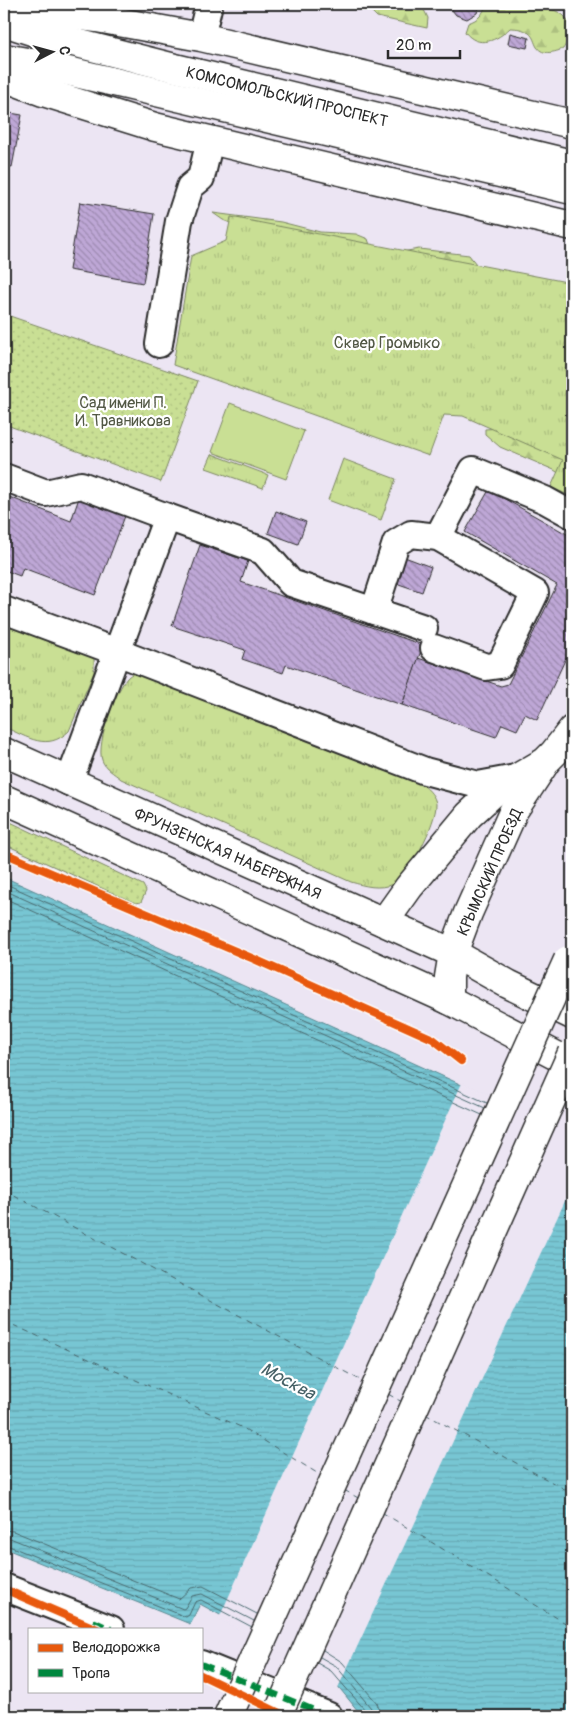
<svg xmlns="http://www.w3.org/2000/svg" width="576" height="1720" font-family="Pangolin,sans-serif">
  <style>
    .grass { fill: url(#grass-dots); stroke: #7a8560 }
    .forest { fill: url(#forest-firs); stroke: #7a8560 }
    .park { fill: url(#park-tufts); stroke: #7a8560 }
    .pitch { fill: #c9df94; stroke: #7a8560 }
    .water { fill: url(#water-rules); stroke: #598890 }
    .pier { fill: #ece5f3 }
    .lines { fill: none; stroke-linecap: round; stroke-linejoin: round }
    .shore { stroke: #49696e; stroke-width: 1 }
    .ferry { stroke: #466166; stroke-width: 1; stroke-dasharray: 6 5; stroke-linecap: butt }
    .building { fill: url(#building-back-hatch); stroke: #2b2b2b }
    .minor-casing { stroke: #2b2b2b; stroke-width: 30 }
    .major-casing { stroke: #2b2b2b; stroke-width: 31 }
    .minor { stroke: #fff; stroke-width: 26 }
    .major { stroke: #fff; stroke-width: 28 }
    .major-bridge-casing { stroke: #2b2b2b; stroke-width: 31; stroke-linecap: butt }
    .major-bridge { stroke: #fff; stroke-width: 28 }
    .quiet { stroke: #00873e; stroke-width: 6; stroke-dasharray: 12 6; stroke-linecap: butt }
    .cycleway-casing { stroke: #fff; stroke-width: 11 }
    .cycleway { stroke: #e8590c; stroke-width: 8 }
    .labels { text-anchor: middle; stroke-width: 4.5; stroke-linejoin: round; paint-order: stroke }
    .street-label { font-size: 16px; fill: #2b2b2b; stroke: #fff }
    .park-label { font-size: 16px; fill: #525845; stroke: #fff }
    .water-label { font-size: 18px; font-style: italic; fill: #466166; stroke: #fff }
  </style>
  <defs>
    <pattern id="grass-dots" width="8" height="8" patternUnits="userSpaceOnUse" patternTransform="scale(1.25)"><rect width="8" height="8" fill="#c9df94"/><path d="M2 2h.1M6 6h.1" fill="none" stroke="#adc080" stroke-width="1.8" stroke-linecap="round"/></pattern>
    <pattern id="forest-firs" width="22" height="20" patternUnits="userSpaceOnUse" patternTransform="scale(1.25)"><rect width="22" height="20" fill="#c9df94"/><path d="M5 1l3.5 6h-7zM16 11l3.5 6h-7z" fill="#adc080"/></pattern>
    <pattern id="park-tufts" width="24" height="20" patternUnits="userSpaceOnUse" patternTransform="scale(1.25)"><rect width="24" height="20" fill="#c9df94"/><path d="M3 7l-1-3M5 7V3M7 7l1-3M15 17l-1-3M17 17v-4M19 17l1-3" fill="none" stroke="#adc080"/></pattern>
    <pattern id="water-rules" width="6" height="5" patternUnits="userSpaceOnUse" patternTransform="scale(1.25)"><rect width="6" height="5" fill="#77c6d3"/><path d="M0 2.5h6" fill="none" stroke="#67aab5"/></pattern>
    <pattern id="building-back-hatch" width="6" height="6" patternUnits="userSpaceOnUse" patternTransform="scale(1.25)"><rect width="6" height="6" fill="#bea7d6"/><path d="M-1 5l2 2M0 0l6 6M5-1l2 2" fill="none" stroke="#9b88ae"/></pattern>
  </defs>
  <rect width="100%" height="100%" fill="#ece5f3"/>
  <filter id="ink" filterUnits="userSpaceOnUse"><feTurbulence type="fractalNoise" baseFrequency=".02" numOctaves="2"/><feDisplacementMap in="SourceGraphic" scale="10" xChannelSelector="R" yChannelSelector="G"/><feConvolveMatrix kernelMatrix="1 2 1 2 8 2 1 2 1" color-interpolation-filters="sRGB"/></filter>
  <g filter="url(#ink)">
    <g class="grass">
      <polygon points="4,314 198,381 161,482 4,424"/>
      <polygon points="4,819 143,885 146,891 141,902 136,903 115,894 4,844"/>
    </g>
    <g class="forest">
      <polygon points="369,4 414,4 415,6 424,10 428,18 427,28 377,17 370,10"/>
      <path d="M 486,4 C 502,2 555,4 565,17 C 573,27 569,40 563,49 C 555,52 543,56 537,47 C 534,42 534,37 529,33 C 524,29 517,28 510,28 C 497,41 478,49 465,32 L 468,23 C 479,19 483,15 486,4 Z"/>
      <polygon points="213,213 281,222 320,232 356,234 368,239 370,245 264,237 223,220"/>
      <polygon points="419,249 469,255 476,264 467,288 401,252"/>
      <polygon points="536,426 572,433 572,482 554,470 500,447 485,434 485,429"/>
    </g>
    <g class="park">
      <polygon points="231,217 572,283 572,497 551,487 563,460 463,416 444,415 429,456 173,365 191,256 226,241"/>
      <polygon points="212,454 268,475 263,488 206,468"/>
      <polygon points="343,459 396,479 381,520 328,500"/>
      <path d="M 4,621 L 87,651 L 94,659 L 94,672 L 69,731 C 47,752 28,737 4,727 Z"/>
      <path d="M 138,672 L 148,674 L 423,785 C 429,790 435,796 436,804 C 437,821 409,878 393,884 C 379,890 365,886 351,882 L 121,779 C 114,773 105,769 102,760 C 96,743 116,689 128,677 C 131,674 135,673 138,672 Z"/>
    </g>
    <polygon class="pitch" points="230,403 304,431 286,479 212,452"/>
    <polygon class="water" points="4,877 572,1135 572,1716 364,1716 358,1711 328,1674 200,1604 190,1624 4,1548"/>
    <polygon class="pier" points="462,1083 572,1132 572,1186 337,1690 326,1676 219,1618"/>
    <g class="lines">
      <g class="shore">
        <polyline points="4,883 487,1103"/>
        <polyline points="4,890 485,1108"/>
        <polyline points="4,898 482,1115"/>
        <polyline points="4,1530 13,1531 179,1599 191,1588 203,1586 257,1614"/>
        <polyline points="4,1537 10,1538 183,1609 185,1608 192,1596 202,1594 254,1621"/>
        <polyline points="4,1544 186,1617 189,1615 195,1602 201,1600 252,1627"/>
        <polyline points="323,1650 342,1662 377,1703 381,1716"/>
        <polyline points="320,1657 336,1666 371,1708 373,1716"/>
        <polyline points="317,1663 331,1671 366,1711 367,1716"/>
      </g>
      <g class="ferry">
        <polyline points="4,1190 364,1382"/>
        <polyline points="4,1321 243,1428 322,1476"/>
        <polyline points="388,1394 402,1402"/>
        <polyline points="425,1414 572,1493"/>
        <polyline points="344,1490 360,1499"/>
        <polyline points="383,1513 572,1627"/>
      </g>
    </g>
    <g class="building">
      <polygon points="450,4 480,4 477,13 467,19 456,15 452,10"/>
      <polygon points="510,33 529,38 527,48 508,44"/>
      <polygon points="4,112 22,115 12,167 4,165"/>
      <polygon points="80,202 154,214 143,283 69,270"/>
      <polygon points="489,490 572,537 572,645 537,720 525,714 517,730 502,724 496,737 402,705 418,658 501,686 508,684 557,585 465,532"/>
      <polygon points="4,495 71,521 79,498 125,516 95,595 23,568 20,576 4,570"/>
      <polygon points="276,511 306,522 298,544 268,533"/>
      <polygon points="200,545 248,561 241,582 423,645 402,705 286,665 283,673 242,659 245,650 172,626"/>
      <polygon points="402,556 431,567 422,592 393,582"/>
      <polygon points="4,1703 4,1704 15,1716 4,1716"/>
    </g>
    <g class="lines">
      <defs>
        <g id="minor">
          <polyline points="201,37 209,4"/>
          <polyline points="159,344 179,221 190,187 201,178 210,140"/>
          <polyline points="4,477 46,493 81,485 167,517"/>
          <polyline points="438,537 473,470 545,500 572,515"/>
          <polyline points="4,610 117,652 425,771 478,785 516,778"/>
          <polyline points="424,628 374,611 396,543 411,534 438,537 535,593 500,665 486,667 434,648"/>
          <polyline points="69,782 167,517 263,551 291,583 374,611"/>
          <polyline points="4,1587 111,1629"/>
          <polyline points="201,1664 329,1716"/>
        </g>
        <g id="major">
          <polyline points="4,6 97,18 201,37 572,124"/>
          <polyline points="4,22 41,34 171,67 572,164"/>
          <polyline points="4,58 38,64 572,190"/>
          <polyline points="4,77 43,92 155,127 572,226"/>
          <polyline points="4,752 453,953 508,984 572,1015"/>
          <polyline points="4,799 449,1000 572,1064"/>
          <polyline points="384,922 409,887 469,815 495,791 541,764"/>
          <polyline points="449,1000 449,977 453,953 468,913 514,810 547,760 554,753 572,730"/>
        </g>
      </defs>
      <use href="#minor" class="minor-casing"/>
      <use href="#major" class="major-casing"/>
      <use href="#minor" class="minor"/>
      <use href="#major" class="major"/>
      <defs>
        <g id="major-bridge">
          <polyline points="228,1716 568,960"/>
          <polyline points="277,1716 572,1053"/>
        </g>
      </defs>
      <use href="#major-bridge" class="major-bridge-casing"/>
      <use href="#major-bridge" class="major-bridge"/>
      <g class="quiet">
        <polyline points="93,1621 111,1629"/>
        <polyline points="201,1664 329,1716"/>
      </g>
      <defs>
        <g id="cycleway">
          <polyline points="4,853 254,959 433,1039 461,1061"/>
          <polyline points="4,1589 97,1629"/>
          <polyline points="201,1675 286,1716"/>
        </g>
      </defs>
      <use href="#cycleway" class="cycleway-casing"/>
      <use href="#cycleway" class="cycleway"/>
    </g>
  </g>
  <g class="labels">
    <g class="street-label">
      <text transform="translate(287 96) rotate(14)" y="6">КОМСОМОЛЬСКИЙ ПРОСПЕКТ</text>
      <text transform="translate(228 853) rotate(24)" y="6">ФРУНЗЕНСКАЯ НАБЕРЕЖНАЯ</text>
      <text transform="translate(489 872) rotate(-66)" y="6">КРЫМСКИЙ ПРОЕЗД</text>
    </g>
    <g class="park-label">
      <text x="387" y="348">Сквер Громыко</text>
      <text x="123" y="408">Сад имени П.<tspan x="123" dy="18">И. Травникова</tspan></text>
    </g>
    <g class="water-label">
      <text transform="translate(288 1381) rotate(28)" y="6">Москва</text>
    </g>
  </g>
  <rect width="576" height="1720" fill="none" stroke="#fff" stroke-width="20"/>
  <rect x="10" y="10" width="556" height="1700" fill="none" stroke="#2b2b2b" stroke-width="2" filter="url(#ink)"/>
  <rect x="28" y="1628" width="175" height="65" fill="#ffffff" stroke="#aaaaaa"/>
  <rect x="38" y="1644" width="25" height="8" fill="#e8590c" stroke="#aaaaaa"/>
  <text x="72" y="1652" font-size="15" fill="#2b2b2b">Велодорожка</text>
  <rect x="38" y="1669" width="25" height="8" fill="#00873e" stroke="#aaaaaa"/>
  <text x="72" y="1678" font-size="15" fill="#2b2b2b">Тропа</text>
  <g transform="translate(52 52) rotate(84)" stroke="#ffffff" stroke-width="4" paint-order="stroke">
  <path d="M0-4L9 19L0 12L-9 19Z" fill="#2b2b2b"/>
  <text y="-8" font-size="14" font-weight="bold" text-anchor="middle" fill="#2b2b2b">С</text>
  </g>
  <path d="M388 50v8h72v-8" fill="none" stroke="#2b2b2b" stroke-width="2.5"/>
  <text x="396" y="50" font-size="15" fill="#2b2b2b" stroke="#ffffff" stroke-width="4" paint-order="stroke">20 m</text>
</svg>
